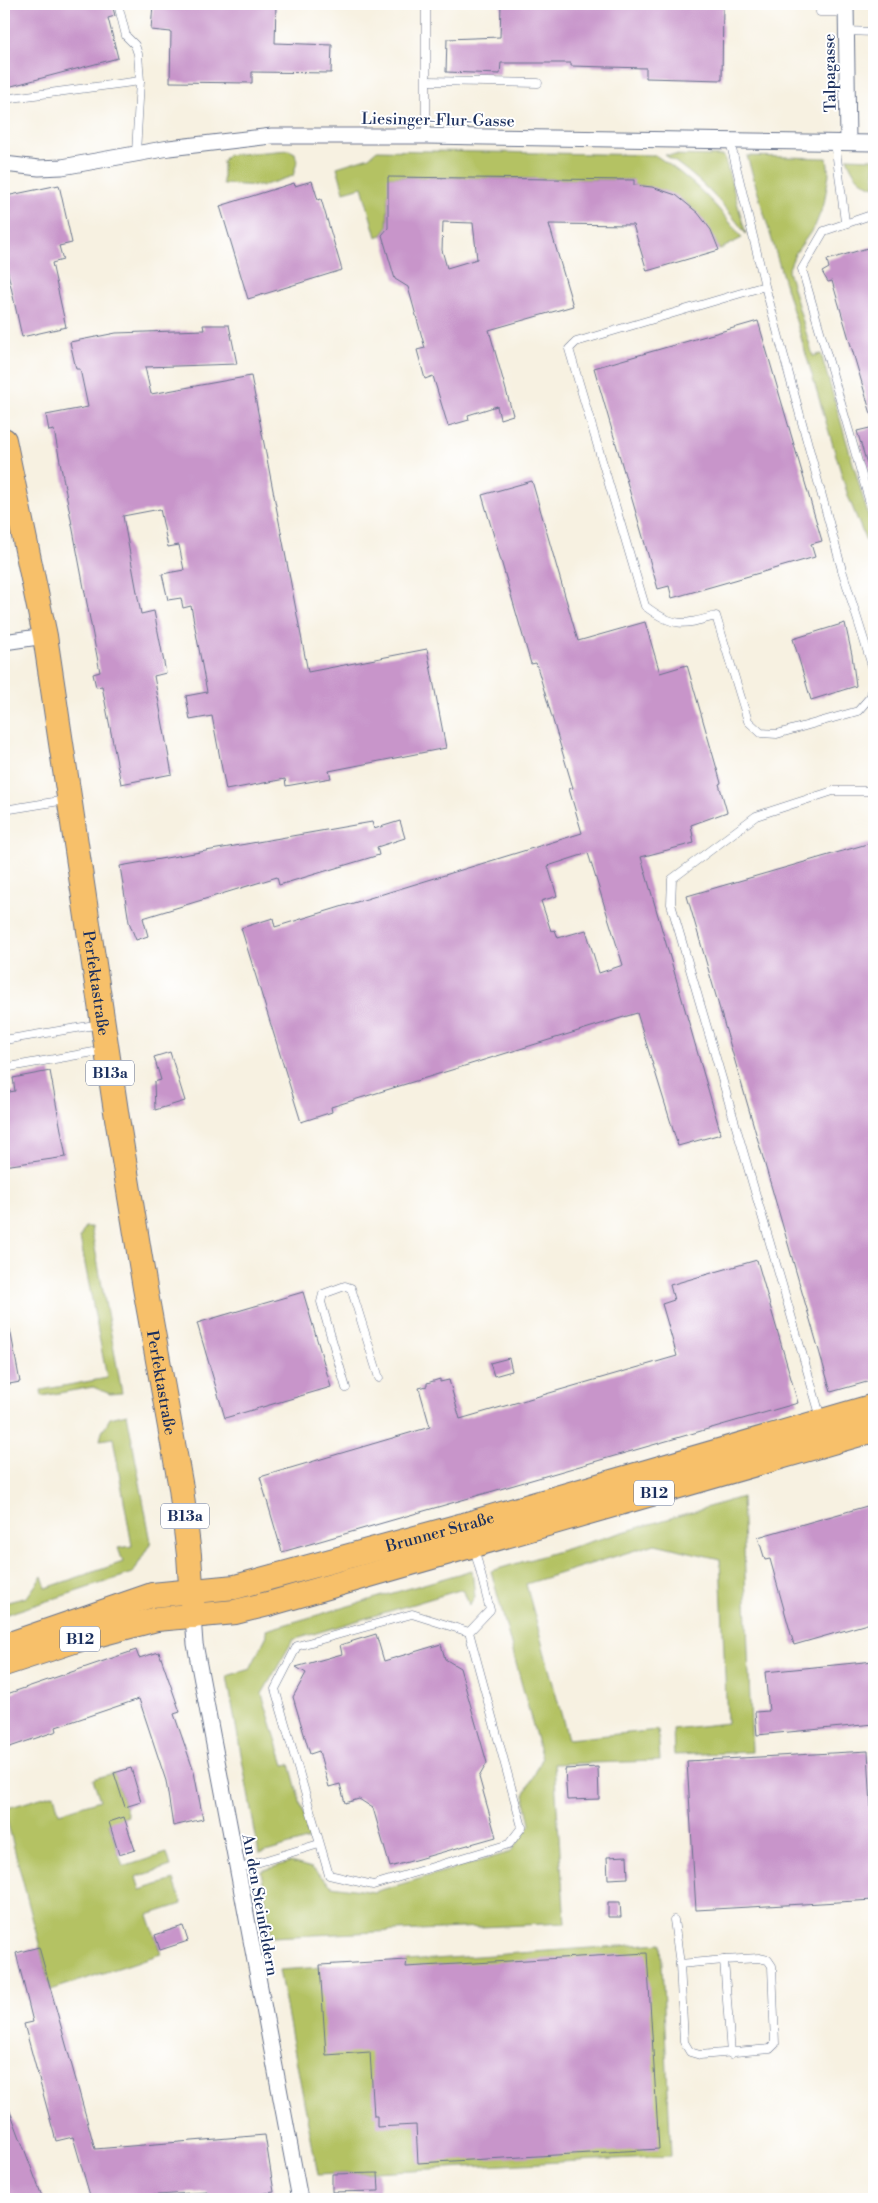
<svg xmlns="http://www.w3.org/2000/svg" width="878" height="2203" font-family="'Libre Bodoni',serif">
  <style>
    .green { fill: #b4c264; stroke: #687861 }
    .building { fill: #c895ca; fill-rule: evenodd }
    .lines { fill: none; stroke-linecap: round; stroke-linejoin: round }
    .service-casing { stroke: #68738c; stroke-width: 9 }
    .minor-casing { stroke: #68738c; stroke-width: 17 }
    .primary-casing { stroke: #68738c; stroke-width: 26 }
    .service { stroke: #fff; stroke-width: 8 }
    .minor { stroke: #fff; stroke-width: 15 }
    .primary { stroke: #f7c06b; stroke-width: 24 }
    .labels { text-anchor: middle; stroke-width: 4; stroke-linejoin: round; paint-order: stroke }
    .shield { fill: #fff; stroke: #5f6d8e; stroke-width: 1 }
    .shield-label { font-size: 15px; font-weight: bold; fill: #1b2f5e }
    .street-label { font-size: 16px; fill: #1b2f5e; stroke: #fff }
  </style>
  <rect width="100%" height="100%" fill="#fff"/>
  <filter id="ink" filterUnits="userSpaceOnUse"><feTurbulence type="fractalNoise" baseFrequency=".02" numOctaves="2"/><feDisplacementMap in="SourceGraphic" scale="10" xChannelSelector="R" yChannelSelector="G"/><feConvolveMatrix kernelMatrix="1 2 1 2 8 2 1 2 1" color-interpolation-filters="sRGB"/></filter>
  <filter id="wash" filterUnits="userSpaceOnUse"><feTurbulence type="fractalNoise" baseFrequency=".0096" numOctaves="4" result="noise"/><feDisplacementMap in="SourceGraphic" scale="20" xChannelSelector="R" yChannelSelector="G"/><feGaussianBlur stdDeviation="1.12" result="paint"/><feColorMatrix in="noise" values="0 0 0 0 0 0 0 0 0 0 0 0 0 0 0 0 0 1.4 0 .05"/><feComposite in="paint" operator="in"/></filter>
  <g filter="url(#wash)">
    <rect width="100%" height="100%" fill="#f7f1e1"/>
    <g class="green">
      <polygon points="289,150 295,153 297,162 293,176 262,186 223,184 223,161 227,155"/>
      <path d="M 377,150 L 655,155 C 691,178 716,203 742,238 L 719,250 C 703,209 678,189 634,185 L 633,180 L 389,177 L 387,228 L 382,235 L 376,237 L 362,187 L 344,192 L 337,167 L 369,157 Z"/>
      <path d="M 665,155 L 724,156 L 746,234 C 723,203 698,176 665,155 Z"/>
      <polygon points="747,156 827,158 829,174 824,204 815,226 795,254 788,271 813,356 821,354 874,535 874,561 848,496"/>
      <path d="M 847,158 L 874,159 L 874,187 C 859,182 853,174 847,158 Z"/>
      <polygon points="85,1227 91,1227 122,1393 110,1394 93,1387 42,1396 41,1390 107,1378 80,1238"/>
      <polygon points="127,1414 151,1542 133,1573 4,1615 4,1603 27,1597 42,1576 46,1588 123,1562 118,1548 132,1546 113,1438 100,1440 102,1432 110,1418"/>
      <polygon points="742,1497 752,1752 674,1755 673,1729 727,1723 720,1559 655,1544 526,1584 568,1739 658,1730 660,1761 554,1764 565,1923 272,1937 261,1871 290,1862 312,1868 332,1886 374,1892 511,1852 530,1825 524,1795 542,1759 491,1571"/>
      <polygon points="472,1570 475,1597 469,1605 463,1589 293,1640 262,1694 284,1765 290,1764 310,1839 259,1854 227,1676 250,1669 267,1635 266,1630"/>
      <polygon points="114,1773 128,1816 109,1823 123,1867 167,1853 171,1866 136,1877 140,1890 174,1880 182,1904 148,1915 161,1954 51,1990 4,1809 54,1794 59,1813 100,1800 93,1779"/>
      <polygon points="661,1943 671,2156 318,2175 279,1970"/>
      <polygon points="274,2192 276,2199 252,2199 252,2195"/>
    </g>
    <g id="blocks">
      <g class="building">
        <polygon points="4,4 112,4 115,16 108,18 118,58 4,88"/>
        <polygon points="153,4 276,4 275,43 332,45 331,73 252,72 252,83 170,82 171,32 151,30"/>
        <polygon points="501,4 723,4 722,80 646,78 646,68 571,66 571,63 501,63 500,74 446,72 447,39 500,37"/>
        <path d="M 388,177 L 634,180 L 634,185 L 652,187 L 676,195 L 698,213 L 711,230 L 719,250 L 647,271 L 633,225 L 549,224 L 573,306 L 489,330 L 513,415 L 500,419 L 497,406 L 468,415 L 469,420 L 448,426 L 433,376 L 425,379 L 417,350 L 425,348 L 408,287 L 395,279 L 382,235 L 388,228 ZM 443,222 L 473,223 L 477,259 L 447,268 L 442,250 Z"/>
        <polygon points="312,181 318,200 321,199 342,270 248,299 220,206 294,183 295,186"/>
        <polygon points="59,185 72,243 59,246 63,260 52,263 66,327 22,337 4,255 4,210 9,209 6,196"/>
        <polygon points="874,246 874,414 871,414 832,281 828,282 822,272 829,268 827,260"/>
        <polygon points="758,321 822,541 811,544 815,557 672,598 669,586 658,589 594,368"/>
        <polygon points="203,325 229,325 237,364 145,367 151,394 251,376 308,672 427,649 446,748 329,771 331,778 286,786 285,779 226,790 212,716 190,720 186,696 207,692 191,606 183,608 181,598 168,600 162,574 184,570 179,545 168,547 160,509 123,516 141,614 154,611 166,673 154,676 172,774 121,784 102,686 96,687 93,674 100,672 54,430 49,431 46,415 88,407 80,369 76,369 70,342 116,333 204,330"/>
        <polygon points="874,427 874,477 871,477 857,431"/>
        <path d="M 532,481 L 578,641 L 645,622 L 660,673 L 687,665 L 721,783 L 719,784 L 727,812 L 691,825 L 694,843 L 641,857 L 721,1134 L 678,1146 L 637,1013 L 331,1107 L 332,1112 L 301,1122 L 241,928 L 273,918 L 275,927 L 582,833 L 569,789 L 573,788 L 536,663 L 531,664 L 482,495 ZM 588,853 L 623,965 L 599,973 L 586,930 L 558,938 L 555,930 L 551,931 L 541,901 L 557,896 L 548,866 Z"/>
        <polygon points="845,623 852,655 856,686 811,700 793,639"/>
        <polygon points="400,821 405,838 377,847 379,855 279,885 277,877 143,918 148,936 136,940 129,922 120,866 372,822 374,829"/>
        <polygon points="874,842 874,1380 831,1392 687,896"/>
        <polygon points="170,1052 185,1101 155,1110 154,1082 161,1080 154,1057"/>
        <polygon points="50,1071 66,1157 4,1166 4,1093 15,1091 13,1078"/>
        <polygon points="757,1260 798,1403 282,1552 260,1477 430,1427 419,1388 427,1386 427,1383 440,1379 440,1382 449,1380 460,1419 677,1356 662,1304 674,1300 670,1285"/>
        <polygon points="303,1292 331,1387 225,1418 197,1323"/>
        <polygon points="10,1329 20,1382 4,1385 4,1330"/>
        <polygon points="509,1358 512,1371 494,1376 490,1363"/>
        <polygon points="874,1504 874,1622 794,1645 770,1559 765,1560 758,1537"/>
        <polygon points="376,1634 384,1661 441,1644 445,1659 460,1668 487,1763 479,1777 496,1837 390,1867 373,1808 359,1799 345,1803 340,1784 329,1787 319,1751 310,1754 293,1697 306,1673 296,1667 342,1654 340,1645"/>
        <polygon points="136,1650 139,1658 159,1652 180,1712 174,1714 194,1772 203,1819 173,1826 166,1781 139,1699 56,1727 57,1731 4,1749 4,1695"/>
        <polygon points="874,1661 874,1724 757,1735 755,1712 769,1711 765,1672"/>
        <polygon points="868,1751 871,1807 874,1807 874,1900 696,1910 687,1761"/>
        <polygon points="598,1767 599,1799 567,1800 565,1769"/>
        <polygon points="131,1768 141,1802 125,1807 114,1773"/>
        <polygon points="124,1817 135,1850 119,1855 109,1822"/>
        <polygon points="627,1856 628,1878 608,1879 607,1857"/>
        <polygon points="608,1902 620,1902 621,1917 608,1917"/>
        <polygon points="183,1926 188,1941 160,1950 155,1935"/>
        <polygon points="39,1947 95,2149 265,2135 274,2192 252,2195 252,2199 209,2199 207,2192 91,2199 73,2137 56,2141 24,2024 33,2022 16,1953"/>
        <polygon points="647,1953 659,2149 418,2163 416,2125 377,2127 377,2116 374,2116 370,2052 326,2055 320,1965 407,1960 406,1967"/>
        <polygon points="4,2098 5,2098 43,2199 4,2199"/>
        <polygon points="378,2173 379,2191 332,2192 332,2174"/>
      </g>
    </g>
  </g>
  <g filter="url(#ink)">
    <use href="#blocks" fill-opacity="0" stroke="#68738c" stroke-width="1"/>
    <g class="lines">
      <defs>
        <g id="service">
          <polyline points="118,4 126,36 135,45 138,54 140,81"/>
          <polyline points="820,12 846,12"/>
          <polyline points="846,31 874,32"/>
          <polyline points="427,81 538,83"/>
          <polyline points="4,99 140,81 136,153"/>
          <polyline points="426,136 426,4"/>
          <path d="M 730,141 L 765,286 L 576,342 L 569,349 L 645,606 C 674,628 683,625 716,616 L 748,721 L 761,733 L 777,734 L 858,711 L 871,696 L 874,672 L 842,570 L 765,286"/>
          <polyline points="835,142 845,222"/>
          <polyline points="874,214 824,231 802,269 874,517"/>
          <polyline points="4,810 66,800"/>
          <polyline points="4,1040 101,1024"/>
          <polyline points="4,1068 105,1050"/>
          <polyline points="346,1388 321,1302 323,1294 345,1286 351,1288 379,1378"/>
          <polyline points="821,1418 671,904 672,879 756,816 833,791 874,791"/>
          <polyline points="469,1632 412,1614 297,1646 275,1689 329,1875 373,1885 509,1844 522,1827 469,1632 490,1610 474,1547"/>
          <polyline points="237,1869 319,1844"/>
          <polyline points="674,1920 680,1964 684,2042 690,2052 700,2055 770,2049 775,2044 772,1966 768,1960 759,1958 724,1960"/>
          <polyline points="680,1964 724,1960 731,2054"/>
        </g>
        <g id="minor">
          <polyline points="846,4 848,142"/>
          <polyline points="4,164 39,168 62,167 169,148 272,136 426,136 874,143"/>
          <polyline points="4,642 45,636"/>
          <polyline points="193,1616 195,1644 300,2199"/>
        </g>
        <g id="primary">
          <path id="s1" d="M 4,440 L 45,636 L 117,1118 L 145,1288 L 181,1488 L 189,1555 L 193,1616"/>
          <path id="s2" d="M 4,1646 L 152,1595 L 235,1587 L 467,1524 L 874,1406"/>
          <polyline points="4,1664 74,1641 157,1619 235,1612 272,1603 874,1430"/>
        </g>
      </defs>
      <use href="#service" class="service-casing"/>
      <use href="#minor" class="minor-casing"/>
      <use href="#primary" class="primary-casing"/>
      <use href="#service" class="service"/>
      <use href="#minor" class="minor"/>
      <use href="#primary" class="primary"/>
    </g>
  </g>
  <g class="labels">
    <g class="shield">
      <rect x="86" y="1060.5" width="48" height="25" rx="4"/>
      <rect x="634" y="1480.5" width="40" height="25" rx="4"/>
      <rect x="161" y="1503.5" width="48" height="25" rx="4"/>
      <rect x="60" y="1626.5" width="40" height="25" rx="4"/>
    </g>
    <g class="shield-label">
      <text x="110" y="1078">B13a</text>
      <text x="654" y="1498">B12</text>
      <text x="185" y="1521">B13a</text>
      <text x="80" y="1644">B12</text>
    </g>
    <g class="street-label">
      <text transform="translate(829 73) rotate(-91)" y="6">Talpagasse</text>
      <text transform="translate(438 119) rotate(1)" y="6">Liesinger-Flur-Gasse</text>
      <text dy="6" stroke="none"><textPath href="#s1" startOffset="551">Perfektastraße</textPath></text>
      <text dy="6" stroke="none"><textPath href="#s1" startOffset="956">Perfektastraße</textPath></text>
      <text dy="6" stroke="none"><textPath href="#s2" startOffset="452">Brunner Straße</textPath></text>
      <text transform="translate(261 1905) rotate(80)" y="6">An den Steinfeldern</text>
    </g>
  </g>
  <rect width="878" height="2203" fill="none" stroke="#fff" stroke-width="20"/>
</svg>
